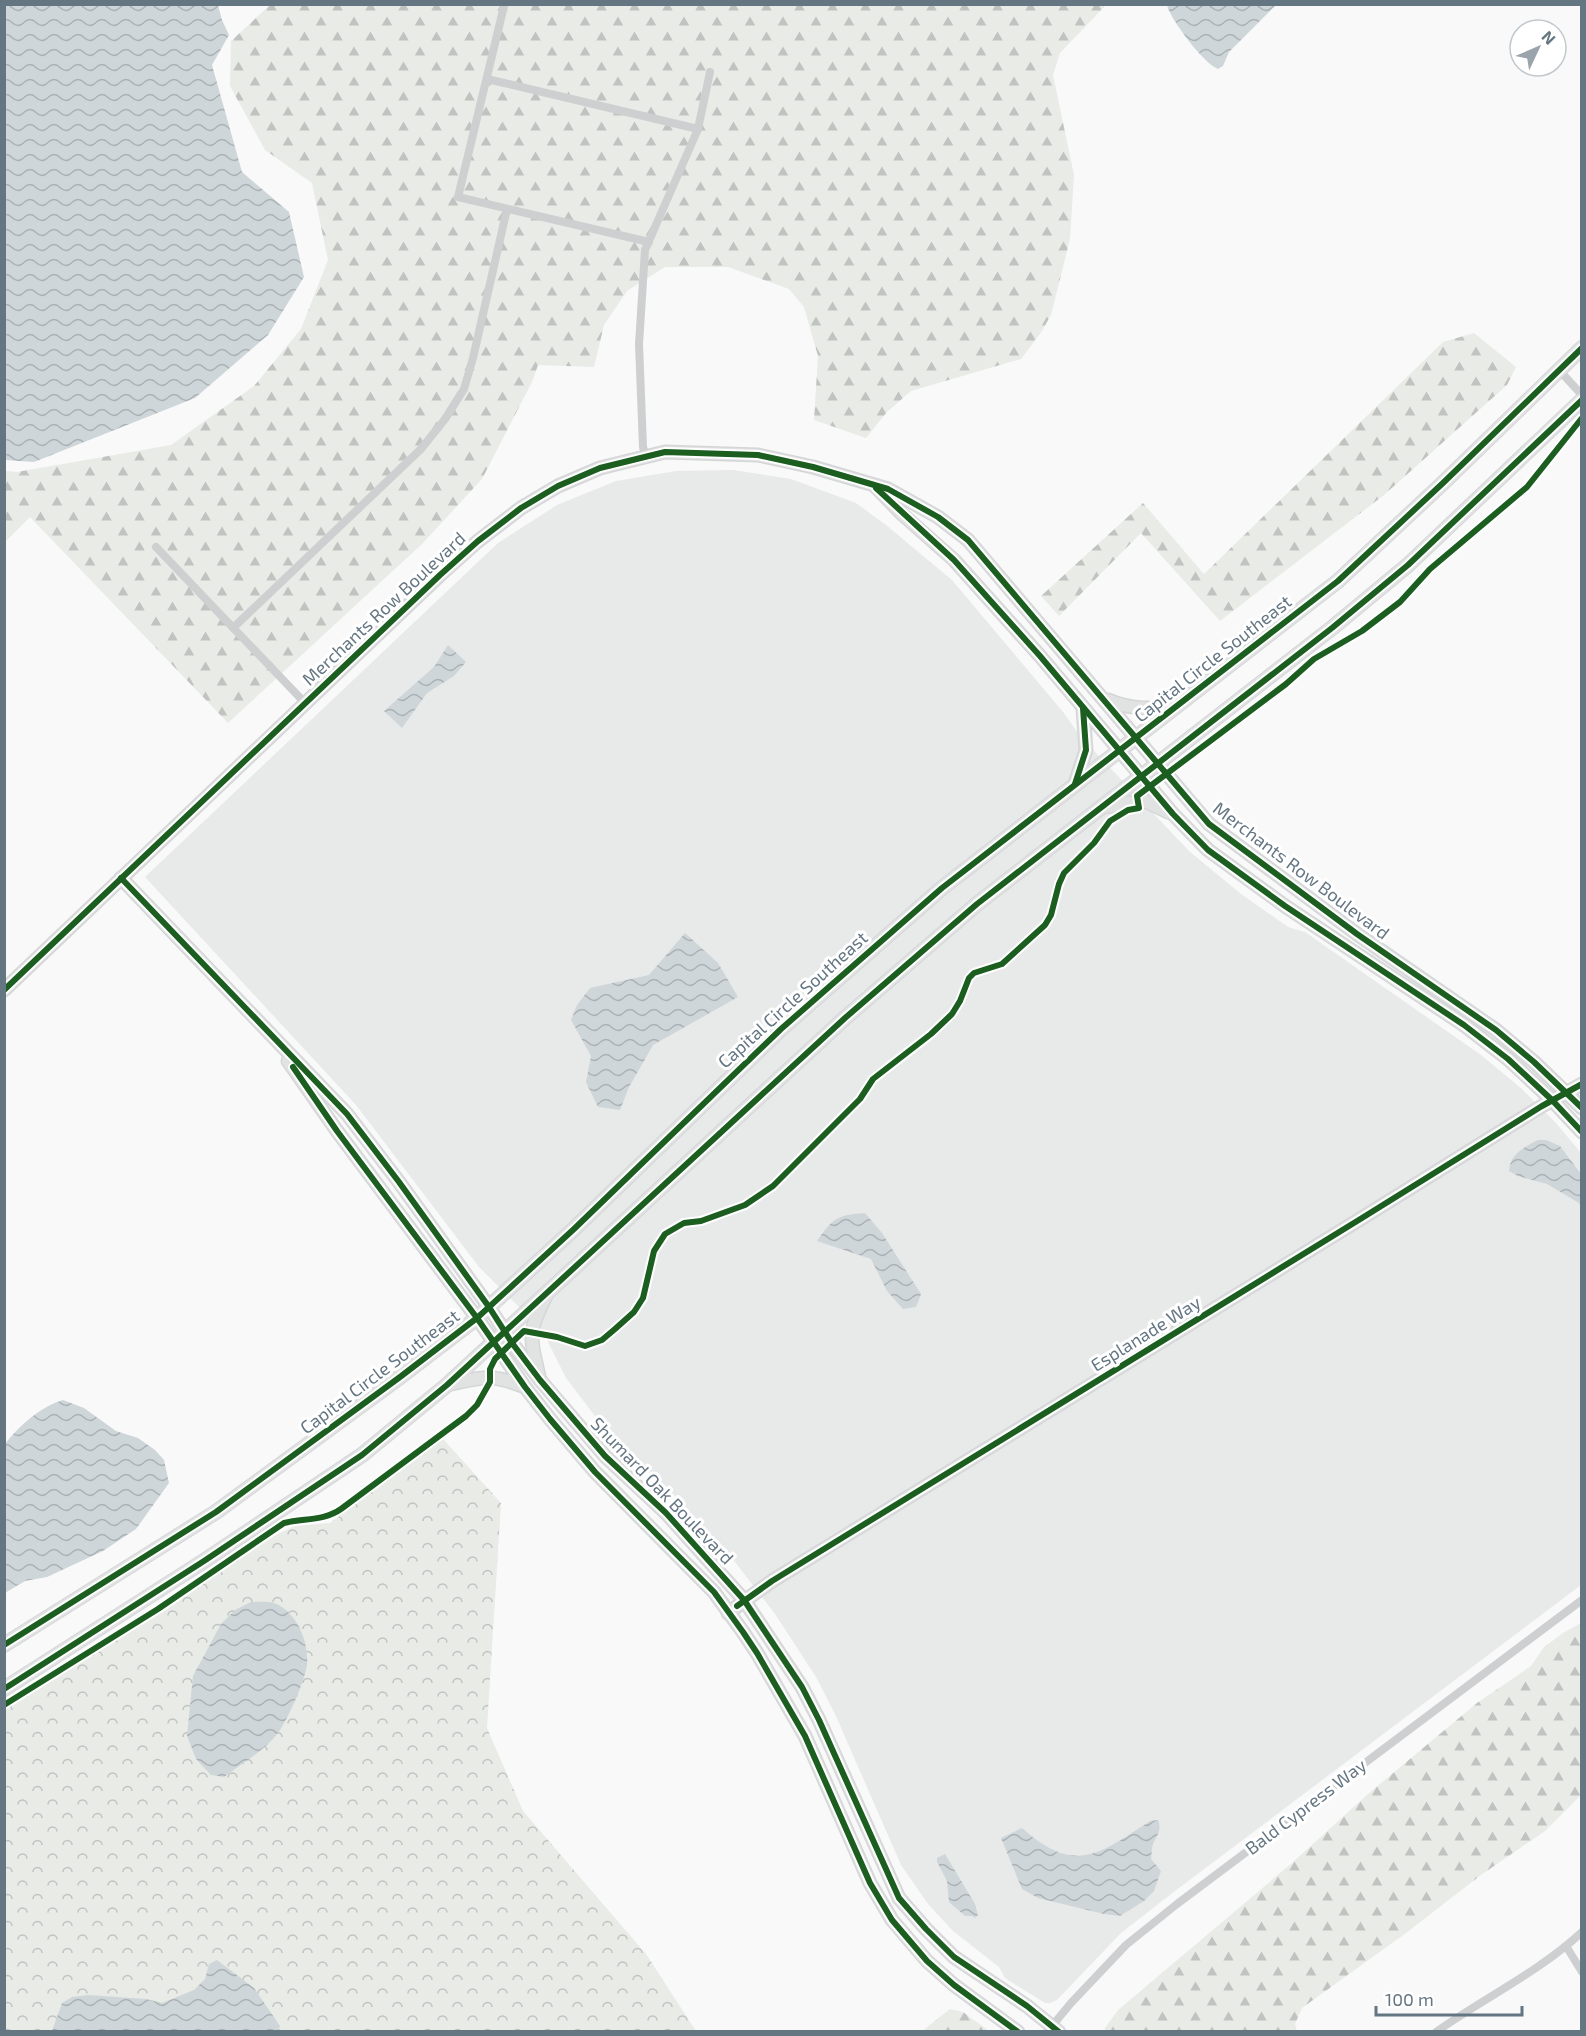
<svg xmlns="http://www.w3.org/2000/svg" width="1586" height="2036" font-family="'Exo 2',sans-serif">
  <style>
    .built { fill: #e8e9e9 }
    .forest { fill: url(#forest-firs) }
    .park { fill: url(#park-crowns) }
    .water { fill: url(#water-waves) }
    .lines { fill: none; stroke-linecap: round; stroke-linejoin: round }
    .secondary-casing { stroke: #d5d6d7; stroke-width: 15 }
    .primary-casing { stroke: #d5d6d7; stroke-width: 16 }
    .street { stroke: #cecfd0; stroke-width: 8 }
    .secondary { stroke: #e1e2e2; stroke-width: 12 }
    .primary { stroke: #e1e2e2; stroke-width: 14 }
    .cycleway-casing { stroke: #fff; stroke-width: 10 }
    .cycleway { stroke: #1b5e20; stroke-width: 6 }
    .labels { text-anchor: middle; stroke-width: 6; stroke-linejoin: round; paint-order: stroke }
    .street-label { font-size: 18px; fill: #657683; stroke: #fff }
  </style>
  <defs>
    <pattern id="forest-firs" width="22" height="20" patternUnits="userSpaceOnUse" patternTransform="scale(1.5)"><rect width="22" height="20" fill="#e8ebe6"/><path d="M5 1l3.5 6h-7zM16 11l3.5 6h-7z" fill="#c0c3c0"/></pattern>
    <pattern id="park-crowns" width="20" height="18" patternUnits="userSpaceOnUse" patternTransform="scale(1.5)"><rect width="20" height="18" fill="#e8ebe6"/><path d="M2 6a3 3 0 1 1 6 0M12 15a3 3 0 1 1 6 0" fill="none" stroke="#c0c3c0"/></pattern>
    <pattern id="water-waves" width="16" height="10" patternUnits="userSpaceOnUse" patternTransform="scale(1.5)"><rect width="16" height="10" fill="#ced6d9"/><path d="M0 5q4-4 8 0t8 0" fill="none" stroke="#abb2b5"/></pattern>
  </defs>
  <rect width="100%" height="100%" fill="#f9f9f9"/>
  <polygon class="built" points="733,470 791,479 856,503 886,525 952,580 1063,712 1081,737 1189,851 1241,894 1288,927 1305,932 1481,1055 1522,1089 1556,1123 1581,1153 1581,1585 1175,1891 1121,1933 1057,2000 1050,2003 1045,2003 1005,1978 999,1967 953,1931 928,1904 901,1865 835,1714 816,1677 775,1614 726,1550 598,1420 566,1378 542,1330 479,1267 356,1105 145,877 498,543 557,505 616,481 676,471"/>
  <g class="forest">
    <polygon points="270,5 1106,5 1060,53 1053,75 1074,175 1070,239 1051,315 1042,331 1021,359 911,391 887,412 866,438 814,420 818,356 804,307 789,289 728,267 665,267 627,291 604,325 594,367 538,365 532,382 482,479 422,544 228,723 30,517 5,542 5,471 17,472 171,445 254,386 301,329 328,260 312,183 265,150 230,86 231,41"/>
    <polygon points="1474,333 1516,367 1507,385 1384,495 1220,621 1141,533 1059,616 1041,596 1143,503 1204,574 1443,342"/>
    <polygon points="1581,1623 1581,1795 1545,1831 1481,1875 1406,1933 1302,2008 1295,2024 1297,2031 1105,2031 1105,2028 1118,2010 1292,1863 1368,1794 1477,1703 1531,1666 1544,1647 1563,1633"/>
    <polygon points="950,2009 963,2012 989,2031 922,2031"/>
  </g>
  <polygon class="park" points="443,1439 501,1503 487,1728 523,1811 646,1954 696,2031 5,2032 5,1710 269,1538 295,1526 330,1523"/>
  <g class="water">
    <polygon points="4,5 218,5 222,20 229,35 212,65 242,172 289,212 304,277 268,335 195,398 34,462 5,460"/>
    <path d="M 1167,5 L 1167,4 L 1276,5 L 1229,52 L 1223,66 L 1218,69 C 1204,64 1170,19 1167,5 Z"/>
    <polygon points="448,645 466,662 454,676 427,693 402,728 384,711 434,667"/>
    <polygon points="685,933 718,963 738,997 653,1045 629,1087 620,1110 598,1107 586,1082 591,1056 571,1020 577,1005 590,988 649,975"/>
    <path d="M 1538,1140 L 1546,1140 L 1560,1146 L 1581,1174 L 1581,1207 L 1579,1203 L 1547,1184 L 1518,1176 L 1509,1171 C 1510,1154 1524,1147 1538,1140 Z"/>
    <path d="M 865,1213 L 882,1233 L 921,1294 L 916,1307 L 903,1309 L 887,1291 L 871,1259 L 817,1241 C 833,1218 837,1215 865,1213 Z"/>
    <path d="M 63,1400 L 84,1408 L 116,1431 L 138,1438 L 155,1450 L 164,1460 L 169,1483 L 136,1529 L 103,1551 L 47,1577 L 25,1581 L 5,1593 L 5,1444 C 20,1425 40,1407 63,1400 Z"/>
    <path d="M 251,1602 C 258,1602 267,1601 274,1603 C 296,1611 309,1641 307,1664 C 305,1681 288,1719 278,1733 C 264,1751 242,1763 224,1777 L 211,1775 L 196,1759 L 187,1736 L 193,1676 L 221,1624 L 235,1610 Z"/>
    <path d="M 1158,1820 C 1162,1831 1157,1835 1153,1844 C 1151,1849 1152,1854 1151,1859 L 1161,1871 L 1154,1891 L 1144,1901 L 1120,1916 L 1104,1914 L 1038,1898 L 1022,1889 L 1001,1838 L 1022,1828 C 1075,1875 1098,1855 1150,1821 Z"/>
    <polygon points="945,1854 975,1904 978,1915 975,1918 972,1916 965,1916 949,1902 947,1881 937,1862 937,1858"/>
    <polygon points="217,1960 254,1988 280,2026 278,2031 52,2031 62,2003 72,1997 88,1995 146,1999 162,2003 194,1990 205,1979 209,1964"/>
  </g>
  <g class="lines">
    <defs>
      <g id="secondary">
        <polyline points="875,486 902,514 954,560 1040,656 1173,814 1208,850 1285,906 1464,1025 1508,1059 1552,1100 1582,1132"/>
        <path d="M 1108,700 C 1131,710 1153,709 1177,706"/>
        <polyline points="1075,784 1086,750 1083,708"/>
        <polyline points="1103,807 1145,801 1168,812"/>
        <polyline points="121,878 347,1114 399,1182 489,1307 512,1343 540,1380 605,1456 666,1513 744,1600 802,1687 819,1720 899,1898 926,1929 954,1957 1027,2006 1059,2032"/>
        <polyline points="4,990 440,575 478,541 521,508 558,486 600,468 665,452 758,455 813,467 888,489 938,517 968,540 1209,824 1357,934 1496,1030 1534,1062 1582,1108"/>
        <polyline points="288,1061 337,1131 477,1318 525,1387 550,1419 595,1472 714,1592 743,1632 757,1653 805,1736 870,1883 892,1920 927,1961 954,1985 1018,2032"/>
        <path d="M 539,1376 C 530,1336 527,1333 546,1296"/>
        <path d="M 447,1385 C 483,1377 490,1373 525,1387"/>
        <polyline points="728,1613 772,1581 1362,1218 1542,1106 1582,1084"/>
      </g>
      <g id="primary">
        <polyline points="4,1645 216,1512 400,1377 477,1318 574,1229 781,1029 942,888 1338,581 1443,483 1582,348"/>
        <polyline points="4,1689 204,1561 362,1455 447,1385 845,1018 977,904 1332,628 1408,565 1582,400"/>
      </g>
    </defs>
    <use href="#secondary" class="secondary-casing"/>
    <use href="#primary" class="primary-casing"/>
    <g class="street">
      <polyline points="504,6 458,197 649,242"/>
      <polyline points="487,79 698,129"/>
      <polyline points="1559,370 1582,395"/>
      <polyline points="646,457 643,447 639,344 645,250 698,129 710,72"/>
      <polyline points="156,547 306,704"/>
      <polyline points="233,628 421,449 445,419 464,389 473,358 507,209"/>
      <polyline points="1566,1946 1582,1972"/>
      <polyline points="1047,2032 1071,2003 1126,1945 1177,1904 1582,1600"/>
      <path d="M 1436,2032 C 1484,1998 1539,1972 1582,1932"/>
    </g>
    <use href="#secondary" class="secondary"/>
    <use href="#primary" class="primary"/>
    <defs>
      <g id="cycleway">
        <polyline points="876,488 954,560 1040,656 1173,814 1208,850 1285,906 1464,1025 1508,1059 1552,1100 1582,1132"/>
        <polyline points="1075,784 1086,750 1083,708"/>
        <polyline points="121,878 347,1114 399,1182 489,1307 512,1343 540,1380 605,1456 666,1513 744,1600 802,1687 819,1720 899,1898 926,1929 954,1957 1027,2006 1059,2032"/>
        <polyline points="4,990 440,575 478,541 521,508 558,486 600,468 665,452 758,455 813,467 888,489 938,517 968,540 1209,824 1357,934 1496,1030 1534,1062 1582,1108"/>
        <polyline points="293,1067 337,1131 477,1318 525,1387 550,1419 595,1472 714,1592 743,1632 757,1653 805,1736 870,1883 892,1920 927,1961 954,1985 1018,2032"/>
        <polyline points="737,1606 772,1581 1362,1218 1542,1106 1582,1084"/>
        <polyline points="4,1645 216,1512 400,1377 477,1318 574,1229 781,1029 942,888 1338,581 1443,483 1582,348"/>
        <polyline points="4,1689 204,1561 362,1455 447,1385 845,1018 977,904 1332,628 1408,565 1582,400"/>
        <path d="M 4,1705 L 158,1609 L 284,1523 C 304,1518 324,1521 341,1509 L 466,1416 L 477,1405 L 490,1382 L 490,1369 L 495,1359 L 524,1331 L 557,1337 L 585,1346 L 602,1340 L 615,1329 L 634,1312 L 643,1298 L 654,1251 L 665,1234 L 684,1223 L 701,1221 L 745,1205 L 773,1186 L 860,1099 L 873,1079 L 931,1034 L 952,1014 L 960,1001 L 969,978 L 974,973 L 1002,964 L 1045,925 L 1051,915 L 1059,884 L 1064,873 L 1094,843 L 1110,821 L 1128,810 L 1139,808 L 1137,796 L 1286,684 L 1314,659 L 1362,631 L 1400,602 L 1430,569 L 1527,487 L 1582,418"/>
      </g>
    </defs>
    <use href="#cycleway" class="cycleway-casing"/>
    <use href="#cycleway" class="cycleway"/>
  </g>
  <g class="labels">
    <g class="street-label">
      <text transform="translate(384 609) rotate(-43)" y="6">Merchants Row Boulevard</text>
      <text transform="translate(1213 659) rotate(-38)" y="6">Capital Circle Southeast</text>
      <text transform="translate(1301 871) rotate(37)" y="6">Merchants Row Boulevard</text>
      <text transform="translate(793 1000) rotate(-42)" y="6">Capital Circle Southeast</text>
      <text transform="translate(1146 1334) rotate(-32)" y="6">Esplanade Way</text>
      <text transform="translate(380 1372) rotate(-37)" y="6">Capital Circle Southeast</text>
      <text transform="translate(662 1491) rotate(46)" y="6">Shumard Oak Boulevard</text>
      <text transform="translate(1306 1807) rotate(-37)" y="6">Bald Cypress Way</text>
    </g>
  </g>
  <rect width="1586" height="2036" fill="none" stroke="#657683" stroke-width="12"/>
  <g transform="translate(1538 48) rotate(46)"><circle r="28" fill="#ffffff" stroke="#c1c8cd" stroke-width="1.5"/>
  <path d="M0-4.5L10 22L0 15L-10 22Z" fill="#99a4ac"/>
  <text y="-9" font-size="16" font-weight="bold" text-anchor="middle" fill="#657683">N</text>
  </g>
  <path d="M1376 2006v9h146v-9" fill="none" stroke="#657683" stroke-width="3"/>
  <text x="1385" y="2006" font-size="18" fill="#657683" stroke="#ffffff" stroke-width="4.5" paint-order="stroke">100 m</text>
</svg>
